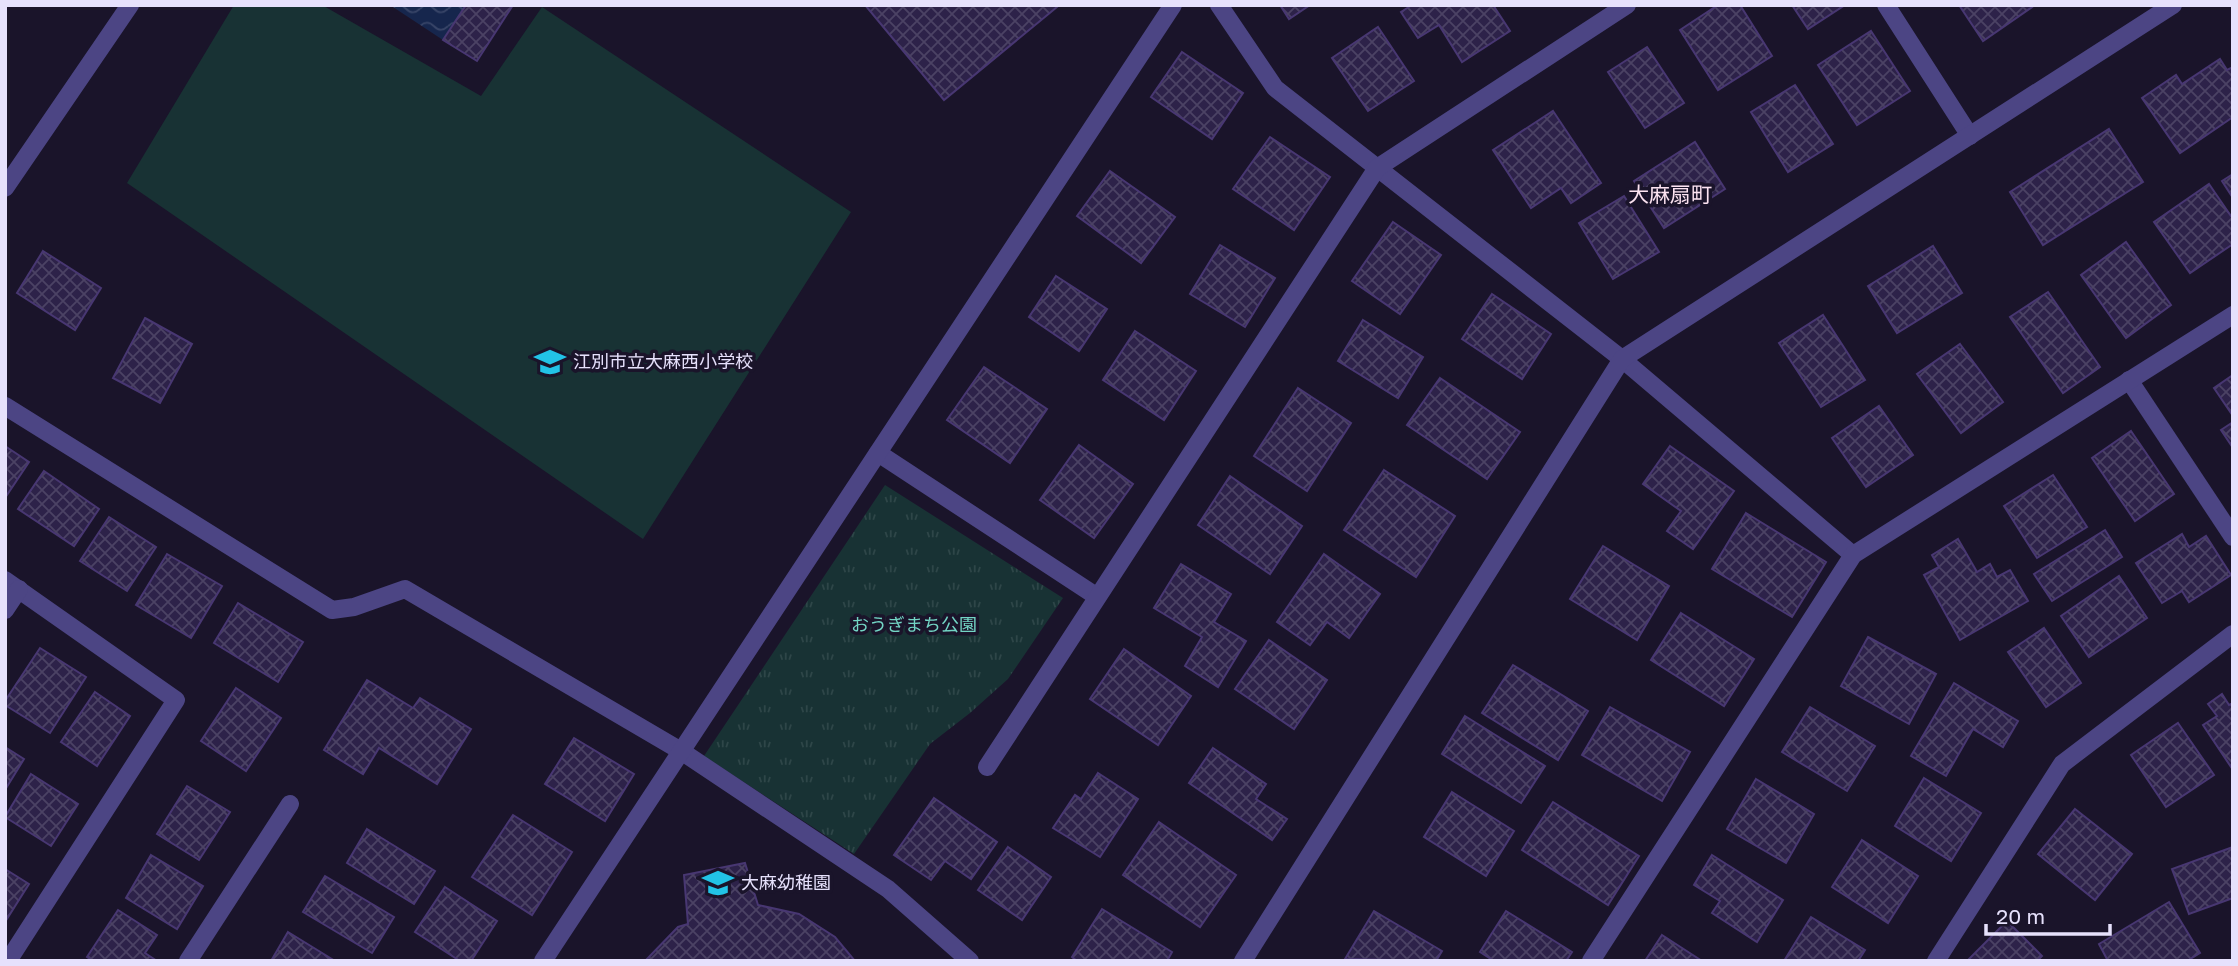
<svg xmlns="http://www.w3.org/2000/svg" width="2238" height="966" font-family="'Golos Text','Noto Sans JP',sans-serif">
  <style>
    .grass { fill: url(#grass-tufts) }
    .pitch { fill: #183234 }
    .water { fill: url(#water-waves) }
    .building { fill: url(#building-cross-hatch); stroke: #483772; stroke-width: 2 }
    .lines { fill: none; stroke-linecap: round; stroke-linejoin: round }
    .minor { stroke: #4c4584; stroke-width: 18 }
    .labels { text-anchor: middle; stroke-width: 7; stroke-linejoin: round; paint-order: stroke }
    .poi-label { font-size: 18px; fill: #e6e1fc; stroke: #1a142a; text-anchor: start }
    .park-label { font-size: 18px; fill: #73d5c5; stroke: #1a142a }
    .quarter-label { font-size: 21px; fill: #fce3f1; stroke: #1a142a }
  </style>
  <defs>
    <pattern id="grass-tufts" width="24" height="20" patternUnits="userSpaceOnUse" patternTransform="scale(1.75)"><rect width="24" height="20" fill="#183234"/><path d="M3 7l-1-3M5 7V3M7 7l1-3M15 17l-1-3M17 17v-4M19 17l1-3" fill="none" stroke="#2e4648"/></pattern>
    <pattern id="water-waves" width="16" height="10" patternUnits="userSpaceOnUse" patternTransform="scale(1.75)"><rect width="16" height="10" fill="#16264d"/><path d="M0 5q4-4 8 0t8 0" fill="none" stroke="#384568"/></pattern>
    <pattern id="building-cross-hatch" width="8" height="8" patternUnits="userSpaceOnUse" patternTransform="scale(1.75)"><rect width="8" height="8" fill="#2d2249"/><path d="M0 0l8 8M0 8l8-8" fill="none" stroke="#4b4264"/></pattern>
  </defs>
  <rect width="100%" height="100%" fill="#1a142a"/>
  <polygon class="grass" points="885,485 1063,598 1008,679 970,713 930,744 854,854 704,756"/>
  <polygon class="pitch" points="234,5 322,5 481,96 542,7 851,212 643,539 127,183"/>
  <polygon class="water" points="390,5 466,5 443,40"/>
  <g class="building">
    <polygon points="466,5 513,5 477,61 443,40"/>
    <polygon points="865,5 1056,5 1057,7 944,100"/>
    <polygon points="1280,5 1310,5 1289,19"/>
    <polygon points="1412,5 1493,5 1510,31 1462,62 1439,25 1418,38 1401,12"/>
    <polygon points="1718,5 1740,5 1772,56 1718,90 1680,30"/>
    <polygon points="1792,5 1845,5 1808,29"/>
    <polygon points="1959,5 2035,5 1983,41"/>
    <polygon points="1378,27 1414,81 1368,111 1332,58"/>
    <polygon points="1871,31 1910,91 1857,125 1818,65"/>
    <polygon points="1647,47 1684,103 1645,128 1608,72"/>
    <polygon points="1182,52 1243,93 1212,139 1151,97"/>
    <polygon points="2220,59 2227,70 2233,67 2233,117 2180,153 2142,98 2176,75 2182,84"/>
    <polygon points="1795,85 1833,144 1788,172 1751,112"/>
    <polygon points="1553,111 1601,183 1571,203 1561,188 1531,208 1493,150"/>
    <polygon points="2109,129 2143,182 2043,245 2010,192"/>
    <polygon points="1270,137 1330,177 1294,230 1233,189"/>
    <polygon points="1695,142 1725,189 1664,228 1634,181"/>
    <polygon points="1110,171 1175,217 1141,263 1077,216"/>
    <polygon points="2233,174 2233,198 2222,181"/>
    <polygon points="2209,184 2233,219 2233,244 2190,273 2154,222"/>
    <polygon points="1624,196 1659,252 1613,279 1579,223"/>
    <polygon points="1393,222 1441,255 1400,314 1352,281"/>
    <polygon points="2126,242 2171,305 2126,338 2081,275"/>
    <polygon points="1220,245 1275,278 1245,327 1190,294"/>
    <polygon points="1933,246 1962,293 1897,333 1868,286"/>
    <polygon points="43,251 101,288 75,330 17,293"/>
    <polygon points="1056,276 1107,309 1079,351 1029,317"/>
    <polygon points="2048,292 2100,367 2063,393 2010,317"/>
    <polygon points="1492,294 1551,334 1522,379 1462,339"/>
    <polygon points="1823,315 1865,380 1821,407 1779,343"/>
    <polygon points="145,318 192,344 160,403 113,378"/>
    <polygon points="1363,320 1423,357 1398,398 1338,361"/>
    <polygon points="1135,331 1196,371 1164,420 1103,380"/>
    <polygon points="1960,344 2003,402 1961,433 1917,374"/>
    <polygon points="984,367 1047,409 1010,463 947,420"/>
    <polygon points="2233,375 2233,416 2214,388"/>
    <polygon points="1440,378 1520,432 1487,479 1407,425"/>
    <polygon points="1298,388 1351,423 1307,491 1254,456"/>
    <polygon points="1879,406 1913,455 1866,487 1832,438"/>
    <polygon points="2233,422 2233,448 2221,430"/>
    <polygon points="2131,431 2174,494 2135,521 2092,458"/>
    <polygon points="1079,445 1133,484 1094,538 1040,500"/>
    <polygon points="5,446 29,462 5,498"/>
    <polygon points="1670,446 1734,491 1693,549 1667,531 1681,511 1643,484"/>
    <polygon points="1384,470 1455,516 1416,577 1344,530"/>
    <polygon points="44,471 99,509 74,546 18,509"/>
    <polygon points="2053,475 2087,527 2037,558 2004,506"/>
    <polygon points="1230,476 1302,526 1270,574 1198,525"/>
    <polygon points="1746,513 1826,562 1792,617 1712,569"/>
    <polygon points="109,517 156,547 127,591 80,561"/>
    <polygon points="2105,530 2122,557 2052,601 2034,574"/>
    <polygon points="2182,534 2189,547 2206,536 2231,575 2189,602 2182,591 2162,603 2136,563"/>
    <polygon points="1958,539 1977,572 1990,564 1997,577 2010,570 2028,601 1960,640 1924,575 1939,567 1932,555"/>
    <polygon points="1603,546 1669,586 1637,640 1570,599"/>
    <polygon points="167,554 222,586 191,638 136,605"/>
    <polygon points="1324,554 1380,594 1349,638 1327,622 1310,645 1277,622"/>
    <polygon points="1181,564 1231,594 1214,622 1246,641 1218,687 1185,666 1202,637 1154,608"/>
    <polygon points="2119,576 2147,618 2089,657 2061,616"/>
    <polygon points="238,603 303,642 278,682 214,643"/>
    <polygon points="1681,613 1754,659 1724,706 1651,660"/>
    <polygon points="2044,628 2081,683 2046,707 2008,652"/>
    <polygon points="1868,637 1936,674 1909,724 1841,686"/>
    <polygon points="1269,640 1327,680 1294,729 1235,689"/>
    <polygon points="40,648 86,677 50,733 5,705 5,701"/>
    <polygon points="1124,649 1191,696 1158,745 1090,699"/>
    <polygon points="1513,665 1588,711 1558,760 1482,713"/>
    <polygon points="367,680 413,708 420,698 471,729 437,784 379,748 363,774 324,750"/>
    <polygon points="1954,683 2018,721 2003,747 1973,729 1946,776 1911,756"/>
    <polygon points="236,688 281,718 246,771 201,741"/>
    <polygon points="95,692 130,716 97,766 61,742"/>
    <polygon points="2222,694 2229,705 2233,703 2233,770 2203,725 2217,716 2208,704"/>
    <polygon points="1610,707 1690,752 1662,801 1582,755"/>
    <polygon points="1810,707 1875,746 1847,791 1782,752"/>
    <polygon points="1465,716 1545,766 1521,803 1442,754"/>
    <polygon points="2178,723 2214,775 2166,807 2131,755"/>
    <polygon points="574,738 634,774 605,821 545,784"/>
    <polygon points="5,747 24,759 5,790"/>
    <polygon points="1213,748 1266,784 1256,799 1287,819 1272,840 1189,783"/>
    <polygon points="1098,773 1138,799 1100,857 1053,828 1075,795 1081,799"/>
    <polygon points="31,774 78,804 51,846 5,817"/>
    <polygon points="1924,778 1981,813 1951,861 1895,826"/>
    <polygon points="1756,779 1814,814 1786,863 1727,829"/>
    <polygon points="187,786 230,812 199,860 157,834"/>
    <polygon points="1452,792 1514,831 1486,876 1424,837"/>
    <polygon points="934,798 997,842 971,879 945,861 931,880 894,855"/>
    <polygon points="1553,802 1639,856 1608,905 1522,850"/>
    <polygon points="2075,809 2132,854 2095,900 2038,854"/>
    <polygon points="513,815 572,852 532,915 472,877"/>
    <polygon points="1159,822 1236,875 1200,927 1123,875"/>
    <polygon points="367,829 435,871 414,904 347,863"/>
    <polygon points="1862,840 1918,876 1888,923 1832,887"/>
    <polygon points="1008,847 1051,877 1022,920 978,890"/>
    <polygon points="2233,847 2233,898 2189,914 2172,869"/>
    <polygon points="151,855 203,886 177,929 126,898"/>
    <polygon points="1712,855 1783,900 1757,942 1712,913 1720,901 1694,885"/>
    <polygon points="745,863 758,905 799,914 835,937 855,961 645,961 678,927 688,924 684,875"/>
    <polygon points="5,869 29,884 5,922"/>
    <polygon points="325,876 394,917 372,953 303,912"/>
    <polygon points="445,887 497,921 471,961 460,961 415,932"/>
    <polygon points="2169,902 2200,953 2187,961 2108,961 2099,944"/>
    <polygon points="1102,909 1172,952 1167,961 1077,961 1072,957"/>
    <polygon points="118,910 157,935 145,953 157,961 93,961 87,957"/>
    <polygon points="1374,911 1442,951 1436,961 1345,959"/>
    <polygon points="1506,911 1572,952 1566,961 1494,961 1480,952"/>
    <polygon points="1811,917 1865,950 1858,961 1784,961"/>
    <polygon points="2007,921 2042,956 2037,961 1967,961"/>
    <polygon points="288,932 335,961 271,961"/>
    <polygon points="1662,935 1702,961 1645,961"/>
  </g>
  <g class="lines">
    <g class="minor">
      <polyline points="1219,5 1275,88 1622,359 1853,555"/>
      <polyline points="1886,5 1970,136"/>
      <polyline points="5,188 130,5"/>
      <polyline points="2129,380 2233,537"/>
      <polyline points="5,406 332,610 354,607 405,589 681,751 888,889 970,961"/>
      <polyline points="878,453 1096,596"/>
      <polyline points="5,580 176,700 8,961"/>
      <polyline points="5,610 19,589"/>
      <polyline points="987,767 1377,168 1627,5"/>
      <polyline points="188,961 290,804"/>
      <polyline points="543,961 1173,5"/>
      <polyline points="1243,961 1622,359 2173,5"/>
      <polyline points="1591,961 1853,555 2233,315"/>
      <polyline points="1936,961 2062,764 2233,634"/>
    </g>
  </g>
  <defs>
    <symbol id="school-bare" viewBox="-9 -9 18 18"><path d="M0-5L7-2L0 1L-7-2ZM-4 1L0 2.5L4 1V4Q0 6-4 4Z" fill="#22c3e6" stroke="#1a142a" stroke-width="2.5" paint-order="stroke"/></symbol>
  </defs>
  <g fill-rule="evenodd">
    <use href="#school-bare" x="528" y="340" width="44" height="44"/>
    <use href="#school-bare" x="696" y="861" width="44" height="44"/>
  </g>
  <g class="labels">
    <g class="poi-label">
      <text x="573" y="368">江別市立大麻西小学校</text>
      <text x="741" y="889">大麻幼稚園</text>
    </g>
    <g class="park-label">
      <text x="914" y="631">おうぎまち公園</text>
    </g>
    <g class="quarter-label">
      <text x="1670" y="202">大麻扇町</text>
    </g>
  </g>
  <rect width="2238" height="966" fill="none" stroke="#e6e1fc" stroke-width="14"/>
  <path d="M1986 924v10h124v-10" fill="none" stroke="#e6e1fc" stroke-width="3.5"/>
  <text x="1996" y="924" font-size="21" fill="#e6e1fc" stroke="#1a142a" stroke-width="5" paint-order="stroke">20 m</text>
</svg>
